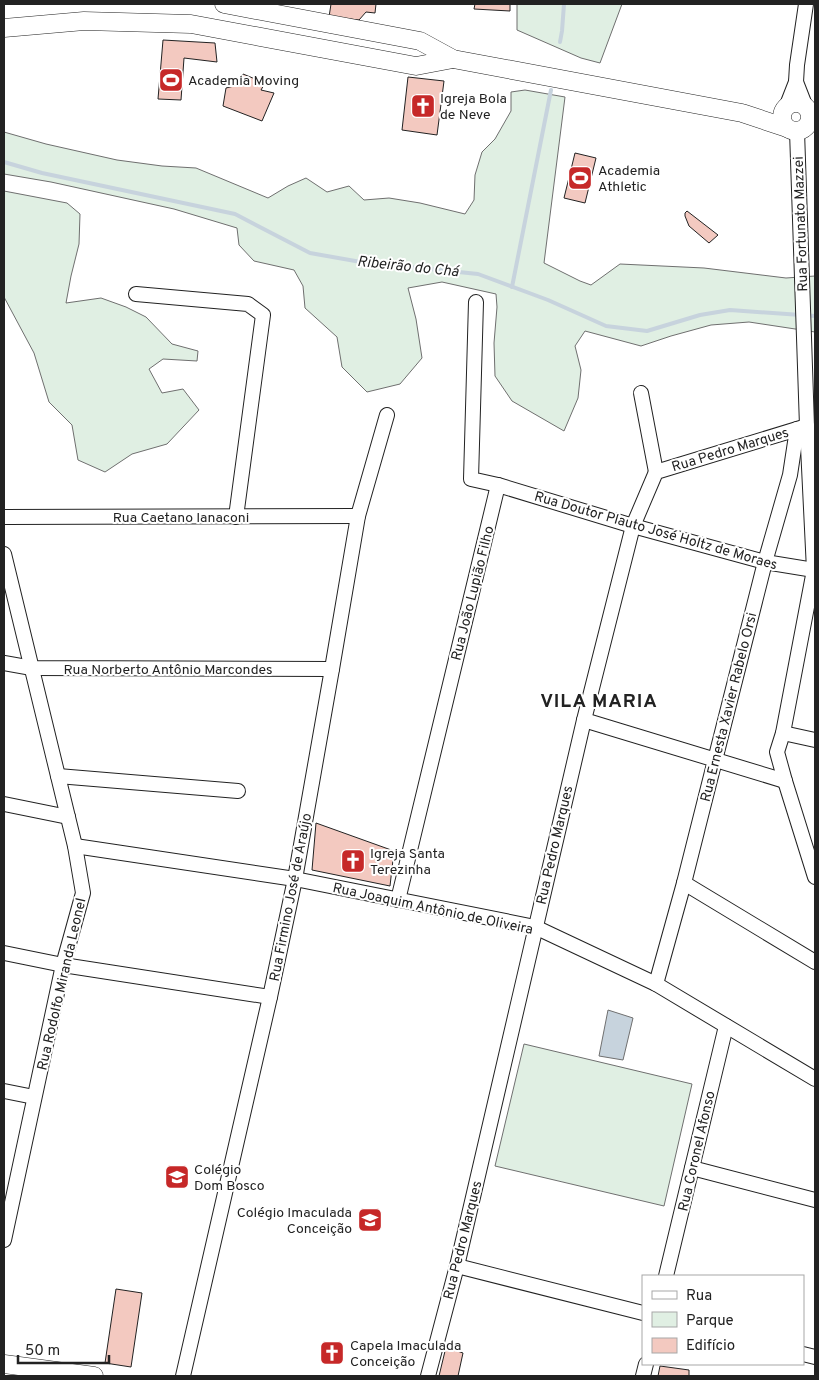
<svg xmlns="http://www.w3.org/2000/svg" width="819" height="1380" font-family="Overpass,sans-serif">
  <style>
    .green { fill: #e0efe3; stroke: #6f6f6f }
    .water { fill: #c7d3dd; stroke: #6f6f6f }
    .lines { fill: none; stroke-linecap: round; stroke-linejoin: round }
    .stream { stroke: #c7d3dd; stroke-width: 4 }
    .building { fill: #f3c9c0; stroke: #222 }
    .minor-casing { stroke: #222; stroke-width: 16 }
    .major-casing { stroke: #222; stroke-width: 19 }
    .minor { stroke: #fff; stroke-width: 14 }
    .major { stroke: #fff; stroke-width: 18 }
    .labels { text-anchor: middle; stroke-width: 4; stroke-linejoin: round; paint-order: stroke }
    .poi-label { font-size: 14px; fill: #222; stroke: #fff; text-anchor: start }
    .street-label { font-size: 14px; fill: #222; stroke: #fff }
    .water-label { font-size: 15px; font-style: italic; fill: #222; stroke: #fff }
    .district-label { font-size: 19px; font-weight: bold; letter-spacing: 1px; fill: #222; stroke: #fff }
  </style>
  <rect width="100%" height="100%" fill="#fff"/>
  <g class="green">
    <polygon points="517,4 622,4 600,63 581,58 517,30"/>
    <polygon points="525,90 565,97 544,263 580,281 591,285 620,264 704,268 786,278 815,276 815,332 749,322 711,325 671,336 641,346 585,331 575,346 581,370 578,398 564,431 512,401 495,376 494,343 497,307 496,294 442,282 408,288 416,319 422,358 400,384 367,392 342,367 337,337 305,308 303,286 294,270 254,261 239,245 237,228 174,209 51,182 4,174 4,132 46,144 117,160 162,166 196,168 268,198 288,186 306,178 327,192 349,186 364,200 389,198 420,203 465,214 474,200 475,175 482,152 495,139 511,111 511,92"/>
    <polygon points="4,191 67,203 80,214 79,244 71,276 66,303 101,298 126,307 146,317 172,344 198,351 197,361 163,359 149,369 162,393 183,389 199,410 167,444 132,454 105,472 78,460 72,425 49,402 34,353 4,297"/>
    <polygon points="524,1044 692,1084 664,1206 495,1166"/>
  </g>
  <polygon class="water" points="608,1010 633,1018 623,1060 599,1056"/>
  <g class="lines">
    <g class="stream">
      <polyline points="560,42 562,31 564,4"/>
      <polyline points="4,162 42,173 235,214 310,253 361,262 478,274 548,300 606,326 647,331 700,315 730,310 815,316"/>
      <polyline points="512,287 551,90"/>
    </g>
  </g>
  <g class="building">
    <polygon points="331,4 376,4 375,13 366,12 359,20 329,17"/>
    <polygon points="475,4 510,4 510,11 474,9"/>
    <polygon points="163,40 215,43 217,62 184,58 181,100 158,99"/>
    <polygon points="243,74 265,83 261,90 274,93 262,121 223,106 226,88 234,86"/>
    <polygon points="408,77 444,81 437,135 402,130"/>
    <polygon points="575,153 596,158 585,203 564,198"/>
    <polygon points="687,211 718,235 709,243 689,226 685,216 685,213"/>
    <polygon points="316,823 394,851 390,886 312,870"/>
    <polygon points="116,1289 142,1293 131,1367 105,1363"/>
    <polygon points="446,1347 463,1353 458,1376 439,1376"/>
    <polygon points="660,1366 689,1370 689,1376 658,1376"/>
  </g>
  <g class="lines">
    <defs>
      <g id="minor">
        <polyline points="796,82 805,105"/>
        <polyline points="787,105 796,82 797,65 806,4"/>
        <polyline points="797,131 807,426 814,570 783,733 777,752 785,781 815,877"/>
        <polyline points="136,294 248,304 263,315 236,517"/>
        <polyline points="641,393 656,472"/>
        <polyline points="498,485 633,526 765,562 814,570"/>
        <polyline points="4,517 358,516"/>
        <polyline points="4,554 75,846 83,893 63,965 4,1240"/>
        <polyline points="4,663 32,668 332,669"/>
        <polyline points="584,720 785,781"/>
        <polyline points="783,733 815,740"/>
        <polyline points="58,776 238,791"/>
        <polyline points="4,804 68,817"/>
        <polyline points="75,846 295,879 535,927 656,984 815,1079"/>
        <polyline points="684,883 815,962"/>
        <polyline points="398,900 498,485 471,479 476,302"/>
        <polyline points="4,953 63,965 270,997"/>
        <polyline points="656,984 684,883 765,562 790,475 797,429"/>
        <polyline points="4,1091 34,1097"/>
        <polyline points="692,1168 815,1200"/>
        <polyline points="457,1266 643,1313"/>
        <polyline points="666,1276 726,1026"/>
        <polyline points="803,1354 815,1357"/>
        <polyline points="183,1376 270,997 295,879 332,669 358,516 387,415"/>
        <polyline points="428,1376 457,1266 584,720 633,526 656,472 807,426"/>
        <polyline points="643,1376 646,1364"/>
      </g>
      <g id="major">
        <polyline points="224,4 420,41 453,59 742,113 787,128"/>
        <polyline points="4,28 84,21 191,24 416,66 453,59"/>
        <circle cx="796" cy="117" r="14"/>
        <polyline points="4,1364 94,1376"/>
      </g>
    </defs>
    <use href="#minor" class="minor-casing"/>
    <use href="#major" class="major-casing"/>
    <use href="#minor" class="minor"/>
    <use href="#major" class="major"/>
  </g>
  <defs>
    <symbol id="stadium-square" viewBox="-11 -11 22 22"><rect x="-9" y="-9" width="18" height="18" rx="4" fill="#c62828" stroke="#fff"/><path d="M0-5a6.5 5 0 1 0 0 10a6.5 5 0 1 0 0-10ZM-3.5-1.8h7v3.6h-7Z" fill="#fff"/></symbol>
    <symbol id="church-square" viewBox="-11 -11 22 22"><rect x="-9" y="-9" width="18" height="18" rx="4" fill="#c62828" stroke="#fff"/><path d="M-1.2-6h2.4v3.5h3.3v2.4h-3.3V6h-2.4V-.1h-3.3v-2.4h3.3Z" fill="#fff"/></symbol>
    <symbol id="school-square" viewBox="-11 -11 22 22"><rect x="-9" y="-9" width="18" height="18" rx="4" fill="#c62828" stroke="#fff"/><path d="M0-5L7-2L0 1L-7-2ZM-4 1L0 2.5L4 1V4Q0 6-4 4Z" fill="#fff"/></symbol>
  </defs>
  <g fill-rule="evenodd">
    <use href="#stadium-square" x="157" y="66" width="28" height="28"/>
    <use href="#church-square" x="409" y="92" width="28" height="28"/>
    <use href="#stadium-square" x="566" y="164" width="28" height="28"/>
    <use href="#church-square" x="339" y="847" width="28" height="28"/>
    <use href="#school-square" x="163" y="1163" width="28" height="28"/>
    <use href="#school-square" x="356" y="1206" width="28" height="28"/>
    <use href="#church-square" x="318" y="1339" width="28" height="28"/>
  </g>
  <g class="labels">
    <g class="poi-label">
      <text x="188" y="85">Academia Moving</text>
      <text x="440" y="103">Igreja Bola<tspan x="440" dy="16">de Neve</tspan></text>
      <text x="598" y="175">Academia<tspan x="598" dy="16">Athletic</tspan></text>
      <text x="370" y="858">Igreja Santa<tspan x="370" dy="16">Terezinha</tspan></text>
      <text x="194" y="1174">Colégio<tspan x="194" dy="16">Dom Bosco</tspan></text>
      <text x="352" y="1217" text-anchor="end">Colégio Imaculada<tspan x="352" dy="16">Conceição</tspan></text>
      <text x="350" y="1350">Capela Imaculada<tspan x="350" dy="16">Conceição</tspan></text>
    </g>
    <g class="street-label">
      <text transform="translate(800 224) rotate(-92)" y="5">Rua Fortunato Mazzei</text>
      <text transform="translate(730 449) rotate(-17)" y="5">Rua Pedro Marques</text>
      <text x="181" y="522">Rua Caetano Ianaconi</text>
      <text transform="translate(656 530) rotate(16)" y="5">Rua Doutor Plauto José Holtz de Moraes</text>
      <text transform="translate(472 593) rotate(-76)" y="5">Rua João Lupião Filho</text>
      <text x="168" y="674">Rua Norberto Antônio Marcondes</text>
      <text transform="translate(728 707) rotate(-76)" y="5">Rua Ernesta Xavier Rabelo Orsi</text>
      <text transform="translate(554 845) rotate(-77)" y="5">Rua Pedro Marques</text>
      <text transform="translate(290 897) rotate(-79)" y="5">Rua Firmino José de Araújo</text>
      <text transform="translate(433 908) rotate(12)" y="5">Rua Joaquim Antônio de Oliveira</text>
      <text transform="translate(61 984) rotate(-77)" y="5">Rua Rodolfo Miranda Leonel</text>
      <text transform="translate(696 1151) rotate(-77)" y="5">Rua Coronel Afonso</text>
      <text transform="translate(462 1240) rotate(-76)" y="5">Rua Pedro Marques</text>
    </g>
    <g class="water-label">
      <text transform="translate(408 266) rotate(6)" y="5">Ribeirão do Chá</text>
    </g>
    <g class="district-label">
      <text x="599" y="707">VILA MARIA</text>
    </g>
  </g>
  <rect width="819" height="1380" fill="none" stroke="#222222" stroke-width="10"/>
  <rect x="642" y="1275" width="162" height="90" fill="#ffffff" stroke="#a7a7a7"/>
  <rect x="652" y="1291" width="25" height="8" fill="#ffffff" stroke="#a7a7a7"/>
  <text x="686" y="1300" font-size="15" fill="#222222">Rua</text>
  <rect x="652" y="1312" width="25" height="15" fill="#e0efe3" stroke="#a7a7a7"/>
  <text x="686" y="1325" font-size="15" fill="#222222">Parque</text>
  <rect x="652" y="1338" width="25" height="15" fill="#f3c9c0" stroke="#a7a7a7"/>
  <text x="686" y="1350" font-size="15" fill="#222222">Edifício</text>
  <path d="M18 1355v8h91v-8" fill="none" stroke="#222222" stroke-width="2.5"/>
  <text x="25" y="1355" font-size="15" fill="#222222" stroke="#ffffff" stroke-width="4" paint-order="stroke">50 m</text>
</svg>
